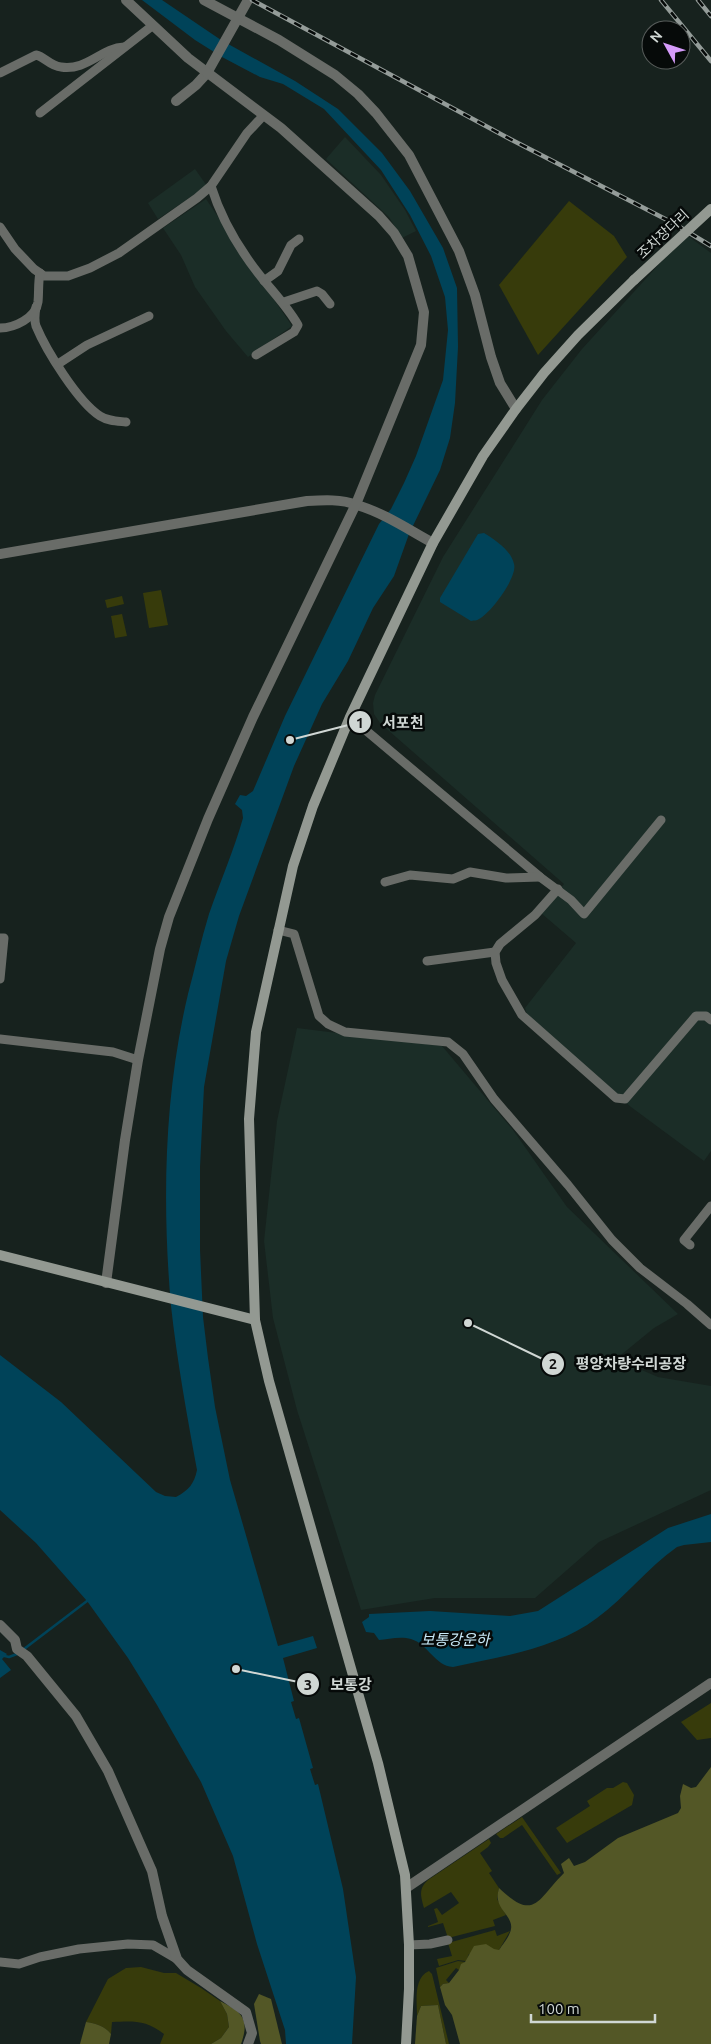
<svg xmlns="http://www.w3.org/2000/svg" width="711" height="2044" font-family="Ubuntu,'Noto Sans KR',sans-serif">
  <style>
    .built { fill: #1b2d27 }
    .green { fill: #373b0b }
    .forest { fill: #535726 }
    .water { fill: #004359 }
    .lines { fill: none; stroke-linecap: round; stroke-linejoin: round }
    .stream { stroke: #004359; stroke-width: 2.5 }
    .minor { stroke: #696c68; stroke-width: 9 }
    .tertiary { stroke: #696c68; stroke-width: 10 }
    .secondary { stroke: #939992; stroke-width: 10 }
    .rail-casing { stroke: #949c99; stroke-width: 4.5 }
    .rail { stroke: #060a09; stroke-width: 2.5; stroke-dasharray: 8; stroke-linecap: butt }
    .secondary-bridge { stroke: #939992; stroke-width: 10 }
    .labels { text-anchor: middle; stroke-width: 5; stroke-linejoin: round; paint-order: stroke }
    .street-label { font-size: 14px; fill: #d0d7d4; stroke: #060a09 }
    .water-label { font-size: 15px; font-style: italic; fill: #c8e9f8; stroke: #060a09 }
    .leader { fill: none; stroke: #d0d7d4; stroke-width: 2 }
    .callout-dot { fill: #d0d7d4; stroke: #060a09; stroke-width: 2 }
    .mark-label { font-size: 15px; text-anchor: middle; font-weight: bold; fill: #111 }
    .callout-label { font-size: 15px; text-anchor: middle; font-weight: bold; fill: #d0d7d4; stroke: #060a09; stroke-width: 5; stroke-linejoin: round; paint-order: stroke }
  </style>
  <rect width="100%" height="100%" fill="#17221e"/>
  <g class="built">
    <polygon points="345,137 381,175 405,210 416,231 402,238 389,217 326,159"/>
    <polygon points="195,169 207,186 158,219 148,203"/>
    <polygon points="206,199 292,326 248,357 226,331 195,287 181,255 163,228"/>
    <polygon points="688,236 711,253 711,1151 704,1161 631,1107 528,1017 525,1008 576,943 541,913 564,884 380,723 374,714 373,703 375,695 443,557 542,400 582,349 662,261"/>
    <polygon points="297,1028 442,1046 513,1130 567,1207 678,1314 654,1328 616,1359 658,1377 711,1386 711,1490 599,1542 535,1598 435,1598 361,1610 297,1410 273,1318 264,1241 277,1121"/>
  </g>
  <g class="green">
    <polygon points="569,201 614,236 627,257 538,355 499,285"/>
    <polygon points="161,590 168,625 149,628 143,593"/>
    <polygon points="122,596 124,604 107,608 105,600"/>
    <polygon points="122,614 127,636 115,638 111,616"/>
    <polygon points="711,1703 711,1738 697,1740 681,1722"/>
    <polygon points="623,1782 627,1783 634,1795 632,1805 567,1843 556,1828 590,1806 587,1801 607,1788 613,1788"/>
    <polygon points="522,1817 561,1873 557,1875 522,1825 503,1838 500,1838 496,1834"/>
    <path d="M 489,1839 L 491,1843 L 488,1847 L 480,1853 L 492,1871 L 489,1873 L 499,1888 L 497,1899 L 506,1915 L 493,1920 L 495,1926 L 448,1938 L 443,1923 L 428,1927 L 428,1926 L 438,1922 L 434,1909 L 437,1908 L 442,1915 L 459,1903 L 451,1892 L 424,1908 C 421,1896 418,1889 428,1880 Z"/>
    <polygon points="495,1930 497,1936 510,1931 499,1950 469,1954 466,1961 458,1960 439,1966 437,1959 452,1956 448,1943"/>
    <polygon points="458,1961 465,1962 459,1970 456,1968 446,1980 449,1983 443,1984 440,1987 436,1968"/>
    <path d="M 141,1967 L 164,1973 L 176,1973 L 201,1988 L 220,2001 L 227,2014 L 229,2027 L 221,2038 L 211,2044 L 160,2044 L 164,2034 C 146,2020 134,2021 112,2022 L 111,2034 C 105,2026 95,2023 86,2022 L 108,1979 L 126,1968 Z"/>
    <path d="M 429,1971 L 432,1974 L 449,2044 L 446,2044 L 438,2005 L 421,2006 L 417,2016 C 417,2002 413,1978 429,1971 Z"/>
  </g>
  <g class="forest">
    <path d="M 711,1767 L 711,2044 L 460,2044 L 452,2015 L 445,2005 L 440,1987 L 443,1984 L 449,1983 L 459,1970 L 461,1964 L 465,1962 L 474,1946 L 486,1944 L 494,1949 L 499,1950 C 503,1944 510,1936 511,1929 C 513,1918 500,1911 498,1900 C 497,1897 498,1892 499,1888 C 535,1922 537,1900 564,1873 L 561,1864 L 569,1858 L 574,1866 L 585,1862 L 618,1838 L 678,1813 L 681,1808 L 680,1796 L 683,1784 L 691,1788 L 696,1787 Z"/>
    <polygon points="259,1994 271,1999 282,2044 261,2044 260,2041 254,2004"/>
    <path d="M 220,2001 C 242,2012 250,2019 241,2044 L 211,2044 L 221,2038 L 229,2027 L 227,2014 Z"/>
    <polygon points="438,2005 446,2044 415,2044 417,2016 421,2006"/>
    <path d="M 86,2022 C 95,2023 105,2026 111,2034 L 109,2044 L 80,2044 Z"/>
  </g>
  <g class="water">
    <path d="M 142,0 L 162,0 L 221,40 L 295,81 L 338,109 L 382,153 L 410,191 L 443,248 L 457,288 L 458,347 L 455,403 L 450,438 L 440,470 L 409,534 L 394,576 L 373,608 L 348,661 L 322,704 L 294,766 L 239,916 L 226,961 L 204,1087 L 200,1167 L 200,1250 L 203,1317 L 208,1358 L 215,1407 L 230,1480 L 278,1646 L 313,1636 L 317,1648 L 283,1658 L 294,1701 L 291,1702 L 296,1719 L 299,1718 L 313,1768 L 310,1769 L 315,1785 L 318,1784 L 343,1889 L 356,1977 L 352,2044 L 286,2044 L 285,2030 L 257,1944 L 233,1856 L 201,1782 L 157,1705 L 128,1658 L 87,1601 L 36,1543 L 0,1510 L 0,1355 L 61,1402 L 156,1492 L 165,1496 L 176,1497 C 189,1490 194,1484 197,1470 C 187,1415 177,1361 171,1306 C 162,1203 164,1095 188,994 C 195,968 201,940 209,914 C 220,882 234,850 243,818 L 242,810 L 235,804 L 240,795 L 246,796 L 253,791 L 285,716 L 379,524 L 391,509 L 404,483 L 416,456 L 443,380 L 448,330 L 445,297 L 431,256 L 410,215 L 381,170 L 324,109 L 283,84 L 260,77 L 222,57 L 195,40 Z"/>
    <path d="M 484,533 C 495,540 511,550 514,564 C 518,577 490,614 479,619 C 477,621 474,620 471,621 L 440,602 L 440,598 L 475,539 L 478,534 Z"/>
    <path d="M 711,1514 L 711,1542 L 684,1545 L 677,1547 C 647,1568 626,1597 597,1618 C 556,1649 502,1656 453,1667 C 435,1666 428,1644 411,1639 C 401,1636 388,1639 379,1640 L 374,1633 L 366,1632 L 362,1622 L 369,1617 L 369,1614 L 430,1611 L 510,1616 L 538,1611 L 668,1528 Z"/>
    <polygon points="0,1650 7,1654 2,1659 11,1670 0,1678"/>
  </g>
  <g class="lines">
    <g class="stream">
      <polyline points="24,1649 87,1601"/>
      <polyline points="0,1655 9,1657 17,1654"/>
    </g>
    <g class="minor">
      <path d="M 0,73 L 36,55 C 45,57 50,66 61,67 C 87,71 101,48 124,47"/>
      <polyline points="40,113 152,26"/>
      <path d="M 211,186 C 221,218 237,246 258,273 C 272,291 287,306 298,325 L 294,332 L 256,355"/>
      <polyline points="0,227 15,249 34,269 44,276 68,276 90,268 119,253 197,198 211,186 247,133 263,116"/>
      <polyline points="264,281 278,271 291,245 299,239"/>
      <polyline points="284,302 317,291 322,294 330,304"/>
      <path d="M 36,307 C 35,313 34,320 36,326 C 46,350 78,402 100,416 C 108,421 116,421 126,422"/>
      <path d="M 0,328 C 14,328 36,318 38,302 C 39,292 38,283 40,273"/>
      <polyline points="58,364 87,345 149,316"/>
      <polyline points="350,717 540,877 571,900 584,914 661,820"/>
      <polyline points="385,882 410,875 453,879 470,872 506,878 540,877"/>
      <polyline points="558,889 535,915 500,944 495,952 496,963 502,980 522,1015 616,1098 625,1099 696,1016 706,1016 711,1020"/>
      <polyline points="278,930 294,934 319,1016 328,1024 345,1032 448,1042 463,1054 494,1099 568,1185 612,1240 640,1268 687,1304 711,1325"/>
      <polyline points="0,938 4,938 0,979"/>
      <polyline points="427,961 495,952"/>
      <polyline points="0,1039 113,1052 138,1060"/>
      <polyline points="690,1245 684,1240 711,1206"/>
      <polyline points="409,1945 430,1944 448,1940"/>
      <polyline points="0,1962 19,1964 40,1957 79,1949 128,1944 153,1945 177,1959"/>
    </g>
    <g class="tertiary">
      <polyline points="204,0 279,40 335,75 358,94 376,113 409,155 459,251 475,295 491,357 500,383 516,409"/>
      <polyline points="176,101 196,85 207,73 248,0"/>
      <path d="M 0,554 L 307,501 C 324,500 341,499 357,505 C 384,513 409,530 433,543"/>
      <polyline points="106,1283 125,1140 138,1060 160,949 169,917 208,819 253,717 356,504 421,345 424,312 408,256 394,233 379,216 281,128 188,58 126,0"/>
      <polyline points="0,1625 15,1640 17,1649 27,1656 76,1716 108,1771 152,1871 162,1916 177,1959 187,1970 246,2012 252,2033 248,2044"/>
      <polyline points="406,1888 711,1683"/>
    </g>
    <g class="secondary">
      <polyline points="0,1255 255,1320"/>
      <polyline points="406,2044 409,1989 409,1945 405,1875 378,1763 269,1381 255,1320 249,1119 256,1032 293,866 313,806 350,717 433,543 483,456 516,409 544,373 578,335 634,280"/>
    </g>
    <defs>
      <g id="rail">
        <polyline points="252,0 510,139 673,223 711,246"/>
        <polyline points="661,0 711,61"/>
        <polyline points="698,0 711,16"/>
      </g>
    </defs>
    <use href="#rail" class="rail-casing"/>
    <use href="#rail" class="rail"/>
    <polyline class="secondary-bridge" points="634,280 711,209"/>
  </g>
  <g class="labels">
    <g class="street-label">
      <text transform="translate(663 234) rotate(-43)" y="5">조차장다리</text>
    </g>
    <g class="water-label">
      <text x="455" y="1645">보통강운하</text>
    </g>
  </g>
  <path class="leader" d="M290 740L360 722M468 1323L553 1364M236 1669L308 1684"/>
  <g class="callout-dot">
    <circle cx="290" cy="740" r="5"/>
    <circle cx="468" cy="1323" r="5"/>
    <circle cx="236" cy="1669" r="5"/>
    <circle cx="360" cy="722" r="12"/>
    <circle cx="553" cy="1364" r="12"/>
    <circle cx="308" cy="1684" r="12"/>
  </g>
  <g class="mark-label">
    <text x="360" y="728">1</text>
    <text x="553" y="1369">2</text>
    <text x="308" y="1690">3</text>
  </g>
  <g class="callout-label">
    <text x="403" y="728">서포천</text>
    <text x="631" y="1369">평양차량수리공장</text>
    <text x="351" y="1690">보통강</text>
  </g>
  <g transform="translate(666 45) rotate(310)"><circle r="24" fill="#060a09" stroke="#575c5a"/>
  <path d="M0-4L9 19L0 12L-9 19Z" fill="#d59bfa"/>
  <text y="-8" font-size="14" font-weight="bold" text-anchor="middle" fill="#d0d7d4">N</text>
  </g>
  <path d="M531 2014v8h124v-8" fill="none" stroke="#d0d7d4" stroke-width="2.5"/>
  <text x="538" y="2014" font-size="15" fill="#d0d7d4" stroke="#060a09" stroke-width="4" paint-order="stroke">100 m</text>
</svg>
